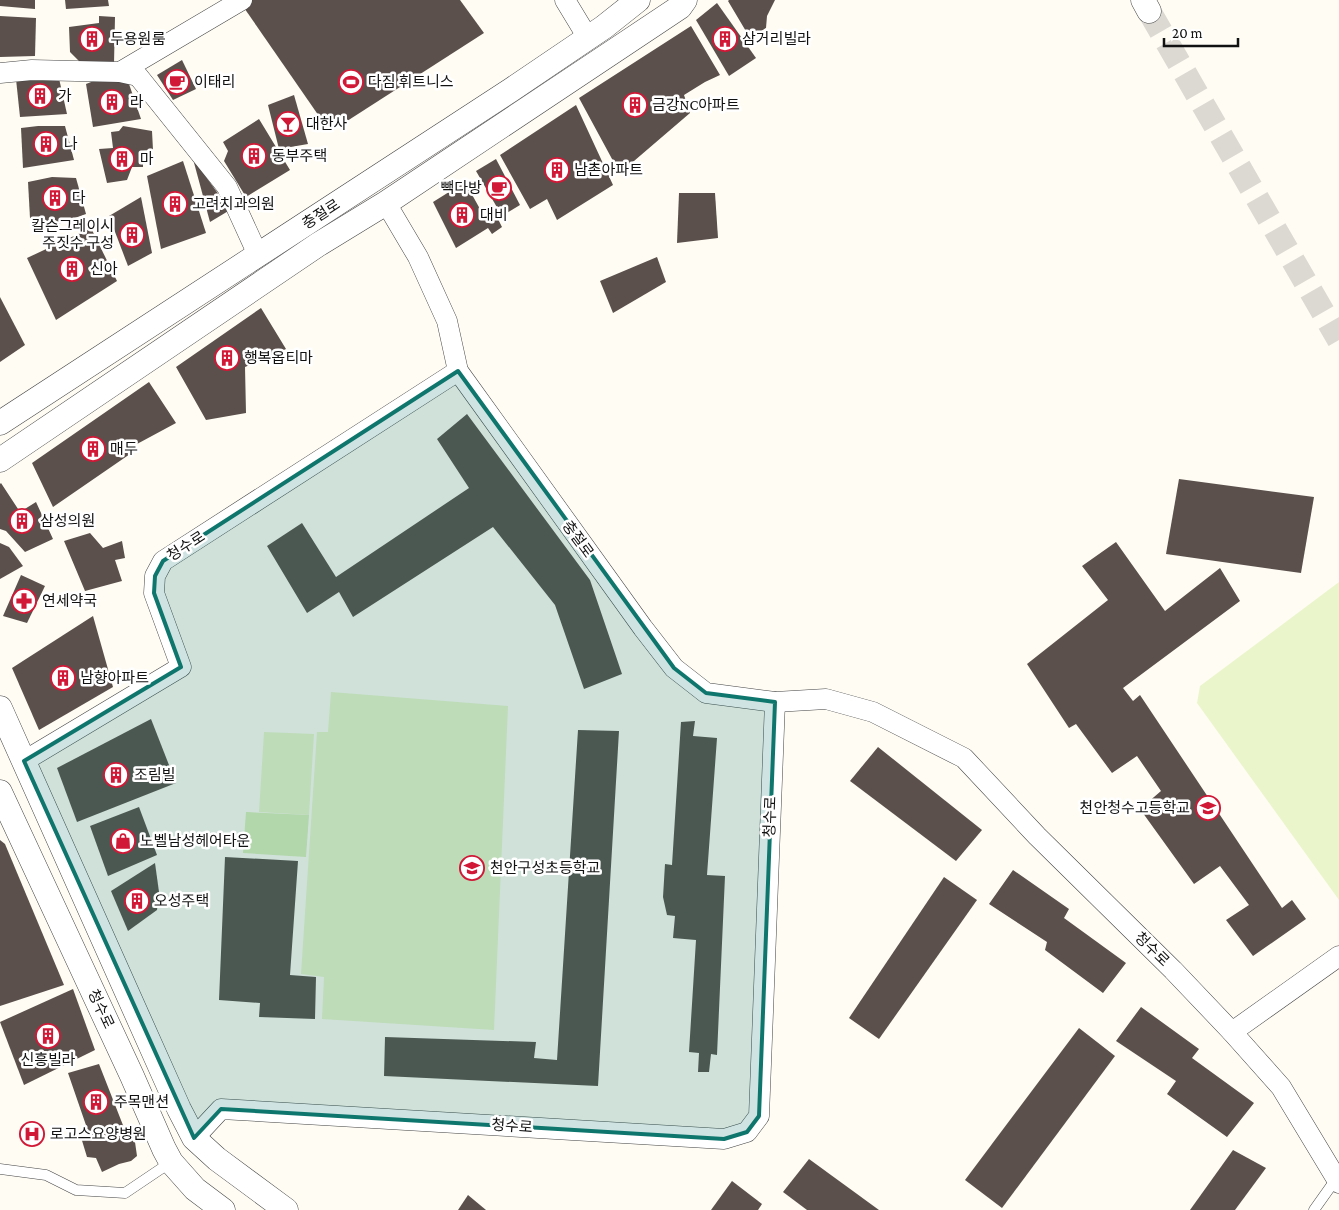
<svg xmlns="http://www.w3.org/2000/svg" width="1339" height="1210" font-family="'Crimson Pro','Noto Sans KR',serif">
  <style>
    .green { fill: #dbefb9 }
    .pitch { fill: #ebf5cb }
    .building { fill: #5b504c }
    .lines { fill: none; stroke-linecap: round; stroke-linejoin: round }
    .tertiary-tunnel { stroke: #dbd9d2; stroke-width: 24; stroke-dasharray: 24 12; stroke-linecap: butt }
    .service-casing { stroke: #444; stroke-width: 11 }
    .minor-casing { stroke: #444; stroke-width: 21 }
    .tertiary-casing { stroke: #444; stroke-width: 25 }
    .service { stroke: #fff; stroke-width: 10 }
    .minor { stroke: #fff; stroke-width: 20 }
    .tertiary { stroke: #fff; stroke-width: 24 }
    .marked { fill: #0f766e; fill-opacity: 0.2; stroke: #0f766e; stroke-width: 4; stroke-linejoin: round }
    .labels { text-anchor: middle; stroke-width: 5; stroke-linejoin: round; paint-order: stroke }
    .poi-label { font-size: 15px; fill: #111; stroke: #fff; text-anchor: start }
    .street-label { font-size: 15px; fill: #111; stroke: #fff }
  </style>
  <rect width="100%" height="100%" fill="#fffcf4"/>
  <polygon class="green" points="246,812 309,815 306,857 243,853"/>
  <g class="pitch">
    <polygon points="1339,582 1339,900 1197,703 1200,686"/>
    <polygon points="331,692 508,706 494,1030 322,1019 324,977 301,974 317,732 328,732"/>
    <polygon points="264,732 314,734 309,815 259,812"/>
  </g>
  <g class="building">
    <polygon points="0,0 35,0 35,9 0,6"/>
    <polygon points="65,0 108,0 109,6 66,9"/>
    <polygon points="242,0 460,0 484,33 330,132 240,2"/>
    <polygon points="729,0 775,0 767,16 766,28 750,38 728,1"/>
    <polygon points="717,3 756,58 729,76 696,20"/>
    <polygon points="0,16 36,18 35,56 0,57"/>
    <polygon points="99,16 115,17 114,64 80,62 70,52 69,27 99,23"/>
    <polygon points="691,26 720,75 705,82 684,95 690,113 634,161 618,170 579,98"/>
    <polygon points="182,60 196,89 173,100 157,75"/>
    <polygon points="58,74 67,114 20,117 16,79"/>
    <polygon points="104,77 128,81 141,119 93,127 86,84"/>
    <polygon points="294,95 308,144 279,149 268,105"/>
    <polygon points="576,105 613,185 557,220 547,199 530,209 500,155"/>
    <polygon points="259,119 290,170 246,197 224,161 228,151 223,142"/>
    <polygon points="38,126 65,126 74,160 23,168 21,128"/>
    <polygon points="123,126 152,131 153,150 143,151 143,167 132,167 127,180 107,183 99,149 113,148 111,132 119,131"/>
    <polygon points="193,159 230,210 210,222"/>
    <polygon points="496,159 520,205 502,216 476,171"/>
    <polygon points="183,161 206,233 161,249 147,176"/>
    <polygon points="52,177 76,178 86,214 58,224 30,218 28,182"/>
    <polygon points="465,182 485,218 495,213 502,227 492,234 488,228 456,248 433,202"/>
    <polygon points="679,193 715,193 718,238 677,243"/>
    <polygon points="141,197 152,253 128,266 109,216"/>
    <polygon points="91,228 117,281 56,320 27,258"/>
    <polygon points="657,257 666,282 613,313 600,281"/>
    <polygon points="0,297 25,345 0,362"/>
    <polygon points="261,308 286,349 245,367 246,413 206,420 176,367"/>
    <polygon points="149,382 176,423 137,444 130,454 53,507 32,463"/>
    <polygon points="467,414 590,580 622,674 584,689 555,605 493,527 353,617 339,592 307,613 267,546 302,523 336,577 469,488 437,439"/>
    <polygon points="1179,479 1314,497 1301,573 1166,554"/>
    <polygon points="1,483 20,512 36,502 53,539 25,552 6,531 0,529 0,484"/>
    <polygon points="90,533 103,548 122,541 125,558 115,560 122,581 85,591 64,541"/>
    <polygon points="1116,542 1165,611 1220,568 1240,601 1123,688 1133,701 1140,695 1282,908 1292,900 1306,919 1253,956 1226,920 1249,905 1220,866 1194,884 1140,809 1161,791 1137,756 1112,773 1076,724 1069,728 1027,664 1108,600 1082,566"/>
    <polygon points="0,543 9,547 23,566 0,579"/>
    <polygon points="21,575 45,586 27,623 3,616"/>
    <polygon points="93,616 113,687 39,730 12,668"/>
    <polygon points="151,719 176,783 77,822 57,768"/>
    <polygon points="695,721 693,736 717,738 707,875 725,876 717,1055 711,1054 709,1072 698,1072 699,1053 689,1052 696,940 673,938 675,916 667,915 663,897 665,864 672,865 681,722"/>
    <polygon points="578,730 619,731 598,1086 384,1076 385,1037 536,1042 534,1058 557,1060"/>
    <polygon points="878,747 982,830 956,861 850,781"/>
    <polygon points="139,807 157,855 108,876 90,826"/>
    <polygon points="0,840 5,844 64,985 0,1006"/>
    <polygon points="225,857 298,861 290,975 316,977 315,1019 259,1017 260,1003 219,1000"/>
    <polygon points="155,863 159,892 157,910 128,931 111,891"/>
    <polygon points="1013,870 1069,909 1064,918 1126,963 1103,993 1045,950 1047,942 989,904"/>
    <polygon points="944,877 977,900 879,1039 849,1018"/>
    <polygon points="73,989 95,1050 24,1085 0,1022"/>
    <polygon points="1141,1007 1199,1049 1192,1058 1254,1103 1227,1137 1167,1094 1176,1081 1116,1041"/>
    <polygon points="1079,1028 1115,1056 1002,1208 965,1180"/>
    <polygon points="99,1064 128,1138 135,1142 137,1156 131,1161 119,1164 102,1172 96,1158 87,1157 80,1134 88,1131 68,1073"/>
    <polygon points="1233,1150 1266,1168 1235,1210 1190,1210"/>
    <polygon points="809,1159 879,1210 807,1210 783,1192"/>
    <polygon points="732,1181 762,1204 758,1210 711,1210"/>
    <polygon points="468,1195 486,1210 458,1210"/>
  </g>
  <g class="lines">
    <polyline class="tertiary-tunnel" points="1149,11 1339,340"/>
    <defs>
      <g id="service">
        <polyline points="0,1169 46,1175 76,1190 125,1193 171,1162"/>
        <polyline points="1314,1210 1336,1179"/>
      </g>
      <g id="minor">
        <polyline points="565,0 588,38"/>
        <polyline points="120,72 138,76 227,187 258,255"/>
        <polyline points="0,73 32,70 120,72 242,0"/>
        <polyline points="386,203 418,257 447,321 458,371 643,628 674,668 706,693 775,702 826,699 873,712 964,758 1037,836 1173,970 1232,1032 1281,1087 1339,1183"/>
        <polyline points="24,761 181,667 154,593 155,576 163,561 458,371"/>
        <polyline points="1232,1032 1339,956"/>
        <polyline points="194,1138 221,1109 724,1139 747,1132 759,1116 775,702"/>
      </g>
      <g id="tertiary">
        <polyline points="1143,0 1149,11"/>
        <polyline points="0,423 511,90 604,27 638,0"/>
        <polyline points="0,460 319,244 386,203 680,7 685,0"/>
        <polyline points="0,708 179,1109 194,1138 217,1159 286,1210"/>
        <polyline points="0,792 132,1076 164,1149 171,1162 195,1189 223,1210"/>
      </g>
    </defs>
    <use href="#service" class="service-casing"/>
    <use href="#minor" class="minor-casing"/>
    <use href="#tertiary" class="tertiary-casing"/>
    <use href="#service" class="service"/>
    <use href="#minor" class="minor"/>
    <use href="#tertiary" class="tertiary"/>
  </g>
  <path class="marked" d="M 458,371 L 674,668 L 706,693 L 775,702 L 759,1116 L 747,1132 L 724,1139 L 221,1109 L 194,1138 L 24,761 L 181,667 L 154,593 L 155,576 L 163,561 Z"/>
  <defs>
    <symbol id="building-ring" viewBox="-11 -11 22 22"><circle r="9.5" fill="#fff" stroke="#d11836" stroke-width="1.5"/><path d="M-4-6H4V6H1V3H-1V6H-4ZM-2.5-4.3h1.7v1.8h-1.7ZM.8-4.3h1.7v1.8H.8ZM-2.5-1h1.7V.8h-1.7ZM.8-1h1.7V.8H.8Z" fill="#d11836"/></symbol>
    <symbol id="cafe-ring" viewBox="-11 -11 22 22"><circle r="9.5" fill="#fff" stroke="#d11836" stroke-width="1.5"/><path d="M-5.5-4.5H6V0H3Q3 3.5 0 3.5H-2.5Q-5.5 3.5-5.5 0ZM3-3.2v2h1.7v-2ZM-6 4.5H4V6H-6Z" fill="#d11836"/></symbol>
    <symbol id="stadium-ring" viewBox="-11 -11 22 22"><circle r="9.5" fill="#fff" stroke="#d11836" stroke-width="1.5"/><path d="M0-5a6.5 5 0 1 0 0 10a6.5 5 0 1 0 0-10ZM-3.5-1.8h7v3.6h-7Z" fill="#d11836"/></symbol>
    <symbol id="bar-ring" viewBox="-11 -11 22 22"><circle r="9.5" fill="#fff" stroke="#d11836" stroke-width="1.5"/><path d="M-6-5H6L.8 .8V4.5H3.5V6h-7V4.5H-.8V.8Z" fill="#d11836"/></symbol>
    <symbol id="pharmacy-ring" viewBox="-11 -11 22 22"><circle r="9.5" fill="#fff" stroke="#d11836" stroke-width="1.5"/><path d="M-2-6h4v4h4v4h-4v4h-4v-4h-4v-4h4Z" fill="#d11836"/></symbol>
    <symbol id="school-ring" viewBox="-11 -11 22 22"><circle r="9.5" fill="#fff" stroke="#d11836" stroke-width="1.5"/><path d="M0-5L7-2L0 1L-7-2ZM-4 1L0 2.5L4 1V4Q0 6-4 4Z" fill="#d11836"/></symbol>
    <symbol id="shop-ring" viewBox="-11 -11 22 22"><circle r="9.5" fill="#fff" stroke="#d11836" stroke-width="1.5"/><path d="M-5-2.5h2.3a2.7 3.5 0 0 1 5.4 0H5L5.5 6h-11ZM-1.5-2.5h3a1.5 2.3 0 0 0-3 0Z" fill="#d11836"/></symbol>
    <symbol id="hospital-ring" viewBox="-11 -11 22 22"><circle r="9.5" fill="#fff" stroke="#d11836" stroke-width="1.5"/><path d="M-5-5h3v3.5h4V-5h3V5h-3V1.5h-4V5h-3Z" fill="#d11836"/></symbol>
  </defs>
  <g fill-rule="evenodd">
    <use href="#building-ring" x="78" y="25" width="28" height="28"/>
    <use href="#building-ring" x="711" y="25" width="28" height="28"/>
    <use href="#cafe-ring" x="163" y="68" width="28" height="28"/>
    <use href="#stadium-ring" x="337" y="68" width="28" height="28"/>
    <use href="#building-ring" x="26" y="82" width="28" height="28"/>
    <use href="#building-ring" x="98" y="88" width="28" height="28"/>
    <use href="#building-ring" x="621" y="91" width="28" height="28"/>
    <use href="#bar-ring" x="274" y="110" width="28" height="28"/>
    <use href="#building-ring" x="32" y="130" width="28" height="28"/>
    <use href="#building-ring" x="240" y="142" width="28" height="28"/>
    <use href="#building-ring" x="108" y="145" width="28" height="28"/>
    <use href="#building-ring" x="543" y="156" width="28" height="28"/>
    <use href="#cafe-ring" x="485" y="174" width="28" height="28"/>
    <use href="#building-ring" x="41" y="184" width="28" height="28"/>
    <use href="#building-ring" x="161" y="190" width="28" height="28"/>
    <use href="#building-ring" x="448" y="201" width="28" height="28"/>
    <use href="#building-ring" x="118" y="221" width="28" height="28"/>
    <use href="#building-ring" x="58" y="255" width="28" height="28"/>
    <use href="#building-ring" x="213" y="344" width="28" height="28"/>
    <use href="#building-ring" x="79" y="435" width="28" height="28"/>
    <use href="#building-ring" x="8" y="507" width="28" height="28"/>
    <use href="#pharmacy-ring" x="10" y="587" width="28" height="28"/>
    <use href="#building-ring" x="49" y="664" width="28" height="28"/>
    <use href="#building-ring" x="102" y="761" width="28" height="28"/>
    <use href="#school-ring" x="1194" y="794" width="28" height="28"/>
    <use href="#shop-ring" x="109" y="827" width="28" height="28"/>
    <use href="#school-ring" x="458" y="854" width="28" height="28"/>
    <use href="#building-ring" x="123" y="887" width="28" height="28"/>
    <use href="#building-ring" x="34" y="1022" width="28" height="28"/>
    <use href="#building-ring" x="82" y="1088" width="28" height="28"/>
    <use href="#hospital-ring" x="18" y="1120" width="28" height="28"/>
  </g>
  <g class="labels">
    <g class="poi-label">
      <text x="110" y="44">두용원룸</text>
      <text x="742" y="44">삼거리빌라</text>
      <text x="194" y="87">이태리</text>
      <text x="368" y="87">다짐 휘트니스</text>
      <text x="58" y="101">가</text>
      <text x="130" y="107">라</text>
      <text x="652" y="110">금강NC아파트</text>
      <text x="306" y="129">대한사</text>
      <text x="64" y="149">나</text>
      <text x="272" y="161">동부주택</text>
      <text x="140" y="164">마</text>
      <text x="574" y="175">남촌아파트</text>
      <text x="482" y="193" text-anchor="end">빽다방</text>
      <text x="72" y="203">다</text>
      <text x="192" y="209">고려치과의원</text>
      <text x="480" y="220">대비</text>
      <text x="114" y="231" text-anchor="end">칼슨그레이시<tspan x="114" dy="17">주짓수 구성</tspan></text>
      <text x="90" y="274">신아</text>
      <text x="244" y="363">행복옵티마</text>
      <text x="110" y="454">매두</text>
      <text x="40" y="526">삼성의원</text>
      <text x="42" y="606">연세약국</text>
      <text x="80" y="683">남향아파트</text>
      <text x="134" y="780">조림빌</text>
      <text x="1190" y="813" text-anchor="end">천안청수고등학교</text>
      <text x="140" y="846">노벨남성헤어타운</text>
      <text x="490" y="873">천안구성초등학교</text>
      <text x="154" y="906">오성주택</text>
      <text x="48" y="1065" text-anchor="middle">신흥빌라</text>
      <text x="114" y="1107">주목맨션</text>
      <text x="50" y="1139">로고스요양병원</text>
    </g>
    <g class="street-label">
      <text transform="translate(321 214) rotate(-33)" y="5">충절로</text>
      <text transform="translate(578 539) rotate(54)" y="5">충절로</text>
      <text transform="translate(186 546) rotate(-33)" y="5">청수로</text>
      <text transform="translate(770 817) rotate(-88)" y="5">청수로</text>
      <text transform="translate(1152 949) rotate(44)" y="5">청수로</text>
      <text transform="translate(101 1009) rotate(65)" y="5">청수로</text>
      <text transform="translate(512 1126) rotate(4)" y="5">청수로</text>
    </g>
  </g>
  <path d="M1164 38v8h74v-8" fill="none" stroke="#111111" stroke-width="2.5"/>
  <text x="1172" y="38" font-size="15" fill="#111111" stroke="#ffffff" stroke-width="4" paint-order="stroke">20 m</text>
</svg>
